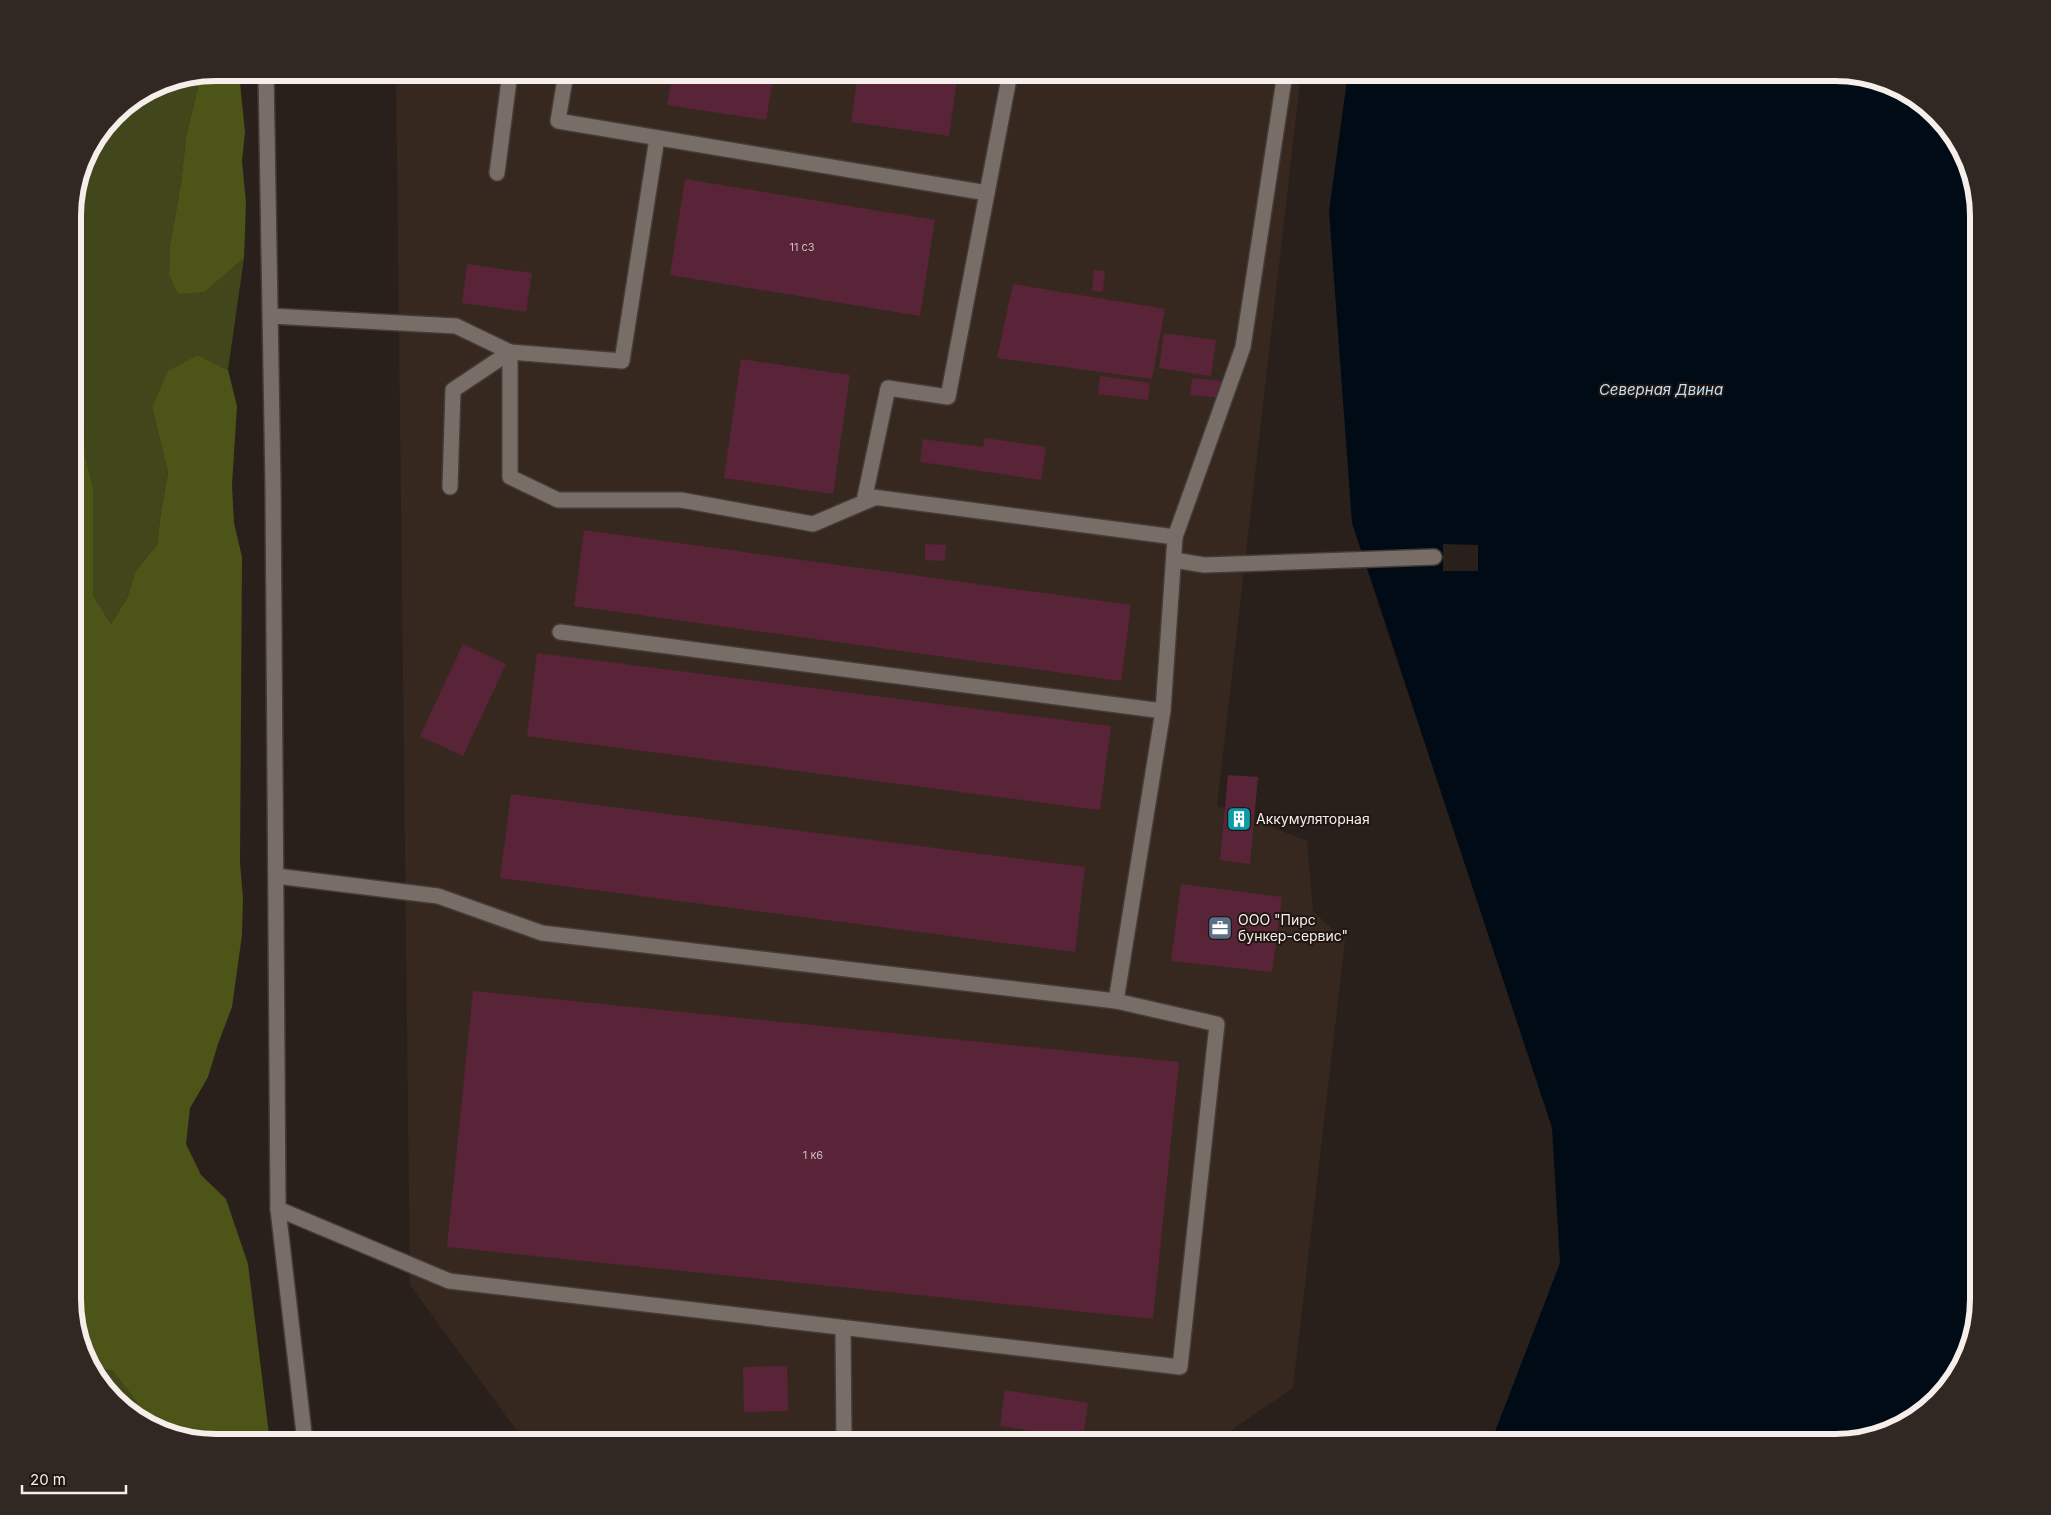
<svg xmlns="http://www.w3.org/2000/svg" width="2051" height="1515" font-family="Inter,sans-serif">
  <style>
    .built { fill: #36281f }
    .green { fill: #41471a }
    .forest { fill: #4c5418 }
    .water { fill: #000b16 }
    .pier { fill: #29201b }
    .building { fill: #592438 }
    .lines { fill: none; stroke-linecap: round; stroke-linejoin: round }
    .service-casing { stroke: #443c38; stroke-width: 18 }
    .service { stroke: #786d67; stroke-width: 15 }
    .labels { text-anchor: middle; stroke-width: 4; stroke-linejoin: round; paint-order: stroke }
    .number-label { font-size: 11px; fill: #cebcbe }
    .poi-label { font-size: 14px; fill: #f5eeeb; stroke: #201712; text-anchor: start }
    .water-label { font-size: 15px; font-style: italic; fill: #c0def5; stroke: #201712 }
    .rim { fill: none; stroke: #f5eeeb; stroke-width: 6 }
  </style>
  <rect width="100%" height="100%" fill="#29201b"/>
  <polygon class="built" points="396,73 1301,73 1217,806 1307,841 1313,911 1345,941 1293,1388 1214,1442 525,1442 410,1285"/>
  <g class="green">
    <polygon points="198,76 198,86 186,137 181,183 170,244 169,274 205,292 244,258 228,370 198,355 152,408 168,473 161,511 157,545 136,570 127,598 111,624 93,595 93,488 85,455 84,419 76,386 73,385 73,207 84,161 115,114 162,83"/>
    <polygon points="91,1367 113,1371 133,1397 150,1424 129,1413"/>
  </g>
  <g class="forest">
    <polygon points="217,73 239,73 245,132 242,161 246,203 244,258 205,292 178,294 169,274 170,244 181,183 186,137 198,86 198,76"/>
    <polygon points="198,355 228,370 237,406 232,485 234,523 242,557 240,863 243,898 242,935 232,1007 218,1044 208,1077 190,1108 186,1144 201,1175 226,1199 248,1264 270,1442 216,1442 170,1435 150,1424 133,1397 113,1371 91,1367 87,1362 73,1308 73,385 76,386 84,419 85,455 93,488 93,595 111,624 127,598 136,570 157,545 161,511 168,473 152,408 168,371"/>
  </g>
  <polygon class="water" points="1348,73 1835,73 1881,80 1922,102 1964,153 1978,216 1978,1299 1971,1345 1949,1386 1898,1428 1834,1442 1491,1442 1560,1263 1552,1128 1352,523 1329,211"/>
  <polygon class="pier" points="1443,544 1478,545 1478,571 1443,571"/>
  <g class="building">
    <polygon points="673,73 774,73 766,120 667,105"/>
    <polygon points="858,73 958,73 949,136 851,122"/>
    <polygon points="685,179 935,220 920,316 670,275"/>
    <polygon points="467,264 532,273 526,312 462,303"/>
    <polygon points="1094,270 1105,271 1103,292 1092,291"/>
    <polygon points="1013,284 1165,309 1152,379 997,358"/>
    <polygon points="1164,333 1216,340 1211,376 1159,368"/>
    <polygon points="741,359 850,375 833,494 724,478"/>
    <polygon points="1100,376 1150,383 1148,400 1098,394"/>
    <polygon points="1192,378 1224,381 1222,398 1190,395"/>
    <polygon points="985,438 1046,447 1041,480 920,462 923,439 983,447"/>
    <polygon points="584,530 1131,605 1121,681 574,606"/>
    <polygon points="925,544 946,545 945,561 925,560"/>
    <polygon points="463,644 506,664 463,756 420,736"/>
    <polygon points="537,653 1111,726 1100,810 527,736"/>
    <polygon points="1228,775 1258,777 1250,864 1220,860"/>
    <polygon points="511,794 1085,867 1075,952 500,878"/>
    <polygon points="1181,884 1282,897 1272,972 1171,961"/>
    <polygon points="473,991 1179,1062 1153,1319 447,1247"/>
    <polygon points="787,1366 788,1411 744,1412 743,1367"/>
    <polygon points="1005,1390 1088,1403 1083,1439 1000,1426"/>
  </g>
  <g class="lines">
    <defs>
      <g id="service">
        <polyline points="266,73 273,487 278,1209 305,1442"/>
        <polyline points="566,73 558,121 987,193"/>
        <polyline points="1010,73 948,397 888,388 865,496 1175,537 1163,711"/>
        <polyline points="497,173 510,73"/>
        <polyline points="271,316 456,326 510,352 510,477 558,500 681,500 813,524 874,498"/>
        <polyline points="450,487 453,390 510,352 622,361 657,138"/>
        <polyline points="1175,537 1243,347 1285,73"/>
        <polyline points="1174,560 1204,565 1434,557"/>
        <polyline points="560,632 1163,711 1116,1001"/>
        <polyline points="276,876 438,896 542,933 1116,1001 1217,1024 1180,1367 449,1281 278,1209"/>
        <polyline points="843,1328 844,1442"/>
      </g>
    </defs>
    <use href="#service" class="service-casing"/>
    <use href="#service" class="service"/>
  </g>
  <defs>
    <symbol id="building-square" viewBox="-11 -11 22 22"><rect x="-9" y="-9" width="18" height="18" rx="4" fill="#0f9aa8" stroke="#201712"/><path d="M-4-6H4V6H1V3H-1V6H-4ZM-2.5-4.3h1.7v1.8h-1.7ZM.8-4.3h1.7v1.8H.8ZM-2.5-1h1.7V.8h-1.7ZM.8-1h1.7V.8H.8Z" fill="#fff"/></symbol>
    <symbol id="office-square" viewBox="-11 -11 22 22"><rect x="-9" y="-9" width="18" height="18" rx="4" fill="#5c6f8a" stroke="#201712"/><path d="M-6-3h4V-5.5h4V-3h4V5H-6ZM-1-4.5V-3h2v-1.5ZM-6 0V1H6V0Z" fill="#fff"/></symbol>
  </defs>
  <g fill-rule="evenodd">
    <use href="#building-square" x="1225" y="805" width="28" height="28"/>
    <use href="#office-square" x="1206" y="914" width="28" height="28"/>
  </g>
  <g class="labels">
    <g class="number-label">
      <text x="802" y="251">11 с3</text>
      <text x="813" y="1159">1 к6</text>
    </g>
    <g class="poi-label">
      <text x="1256" y="824">Аккумуляторная</text>
      <text x="1238" y="925">ООО "Пирс<tspan x="1238" dy="16">бункер-сервис"</tspan></text>
    </g>
    <g class="water-label">
      <text x="1661" y="395">Северная Двина</text>
    </g>
  </g>
  <path d="M0 0H2051V1515H0ZM216 81H1835A135 135 0 0 1 1970 216V1299A135 135 0 0 1 1835 1434H216A135 135 0 0 1 81 1299V216A135 135 0 0 1 216 81Z" fill="#312823" fill-rule="evenodd"/>
  <path class="rim" d="M216 81H1835A135 135 0 0 1 1970 216V1299A135 135 0 0 1 1835 1434H216A135 135 0 0 1 81 1299V216A135 135 0 0 1 216 81Z"/>
  <path d="M22 1485v8h104v-8" fill="none" stroke="#f5eeeb" stroke-width="2.5"/>
  <text x="30" y="1485" font-size="15" fill="#f5eeeb" stroke="#201712" stroke-width="4" paint-order="stroke">20 m</text>
</svg>
